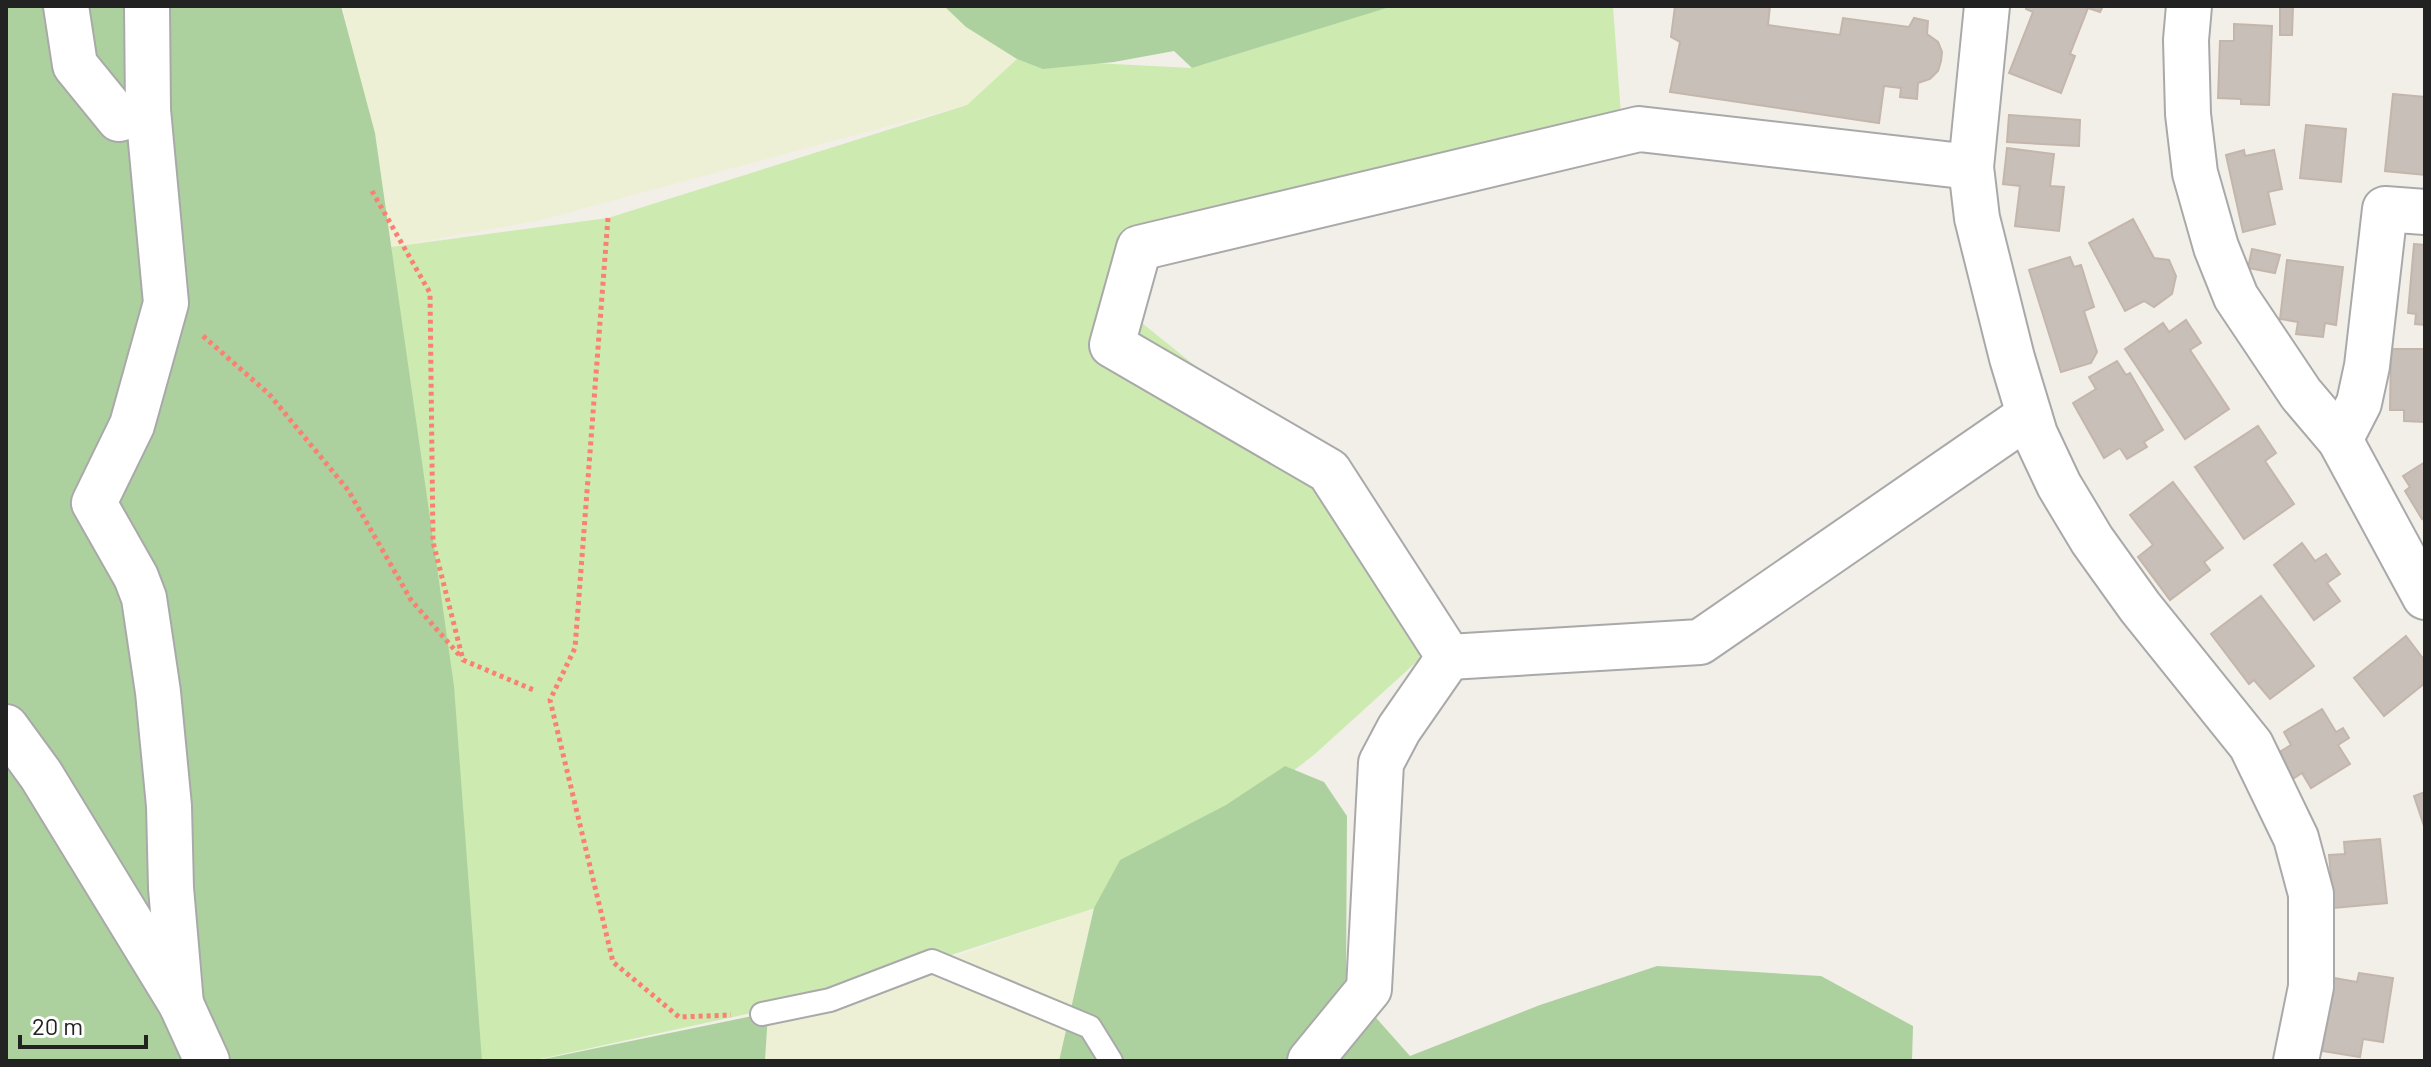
<svg xmlns="http://www.w3.org/2000/svg" width="2431" height="1067" font-family="Barlow,sans-serif">
  <style>
    .farmland { fill: #eef0d5 }
    .grass { fill: #cdebb0 }
    .forest { fill: #add19e }
    .building { fill: #c7bfb8; stroke: #c4b6ab; stroke-width: 2 }
    .lines { fill: none; stroke-linecap: round; stroke-linejoin: round }
    .lane-casing { stroke: #a9a9a9; stroke-width: 26 }
    .street-casing { stroke: #a9a9a9; stroke-width: 48 }
    .path { stroke: #fa8072; stroke-width: 5; stroke-dasharray: 4 4; stroke-linecap: butt }
    .lane { stroke: #fff; stroke-width: 22 }
    .street { stroke: #fff; stroke-width: 44 }
  </style>
  <rect width="100%" height="100%" fill="#f2efe9"/>
  <g class="farmland">
    <polygon points="343,6 945,6 1017,59 967,105 537,221 391,247"/>
    <polygon points="1094,908 1059,1061 765,1061 768,1013 830,1000"/>
  </g>
  <polygon class="grass" points="1391,6 1613,6 1621,115 1118,254 1122,307 1244,405 1455,627 1315,754 1132,896 816,999 531,1061 481,1061 391,247 608,218 967,105 1017,59 1192,68"/>
  <g class="forest">
    <polygon points="6,6 341,6 375,133 454,686 482,1061 6,1061"/>
    <polygon points="944,6 1393,6 1192,68 1174,51 1114,62 1043,69 1017,59 966,27"/>
    <polygon points="1285,766 1324,782 1347,816 1346,984 1410,1056 1540,1005 1657,966 1821,976 1913,1026 1912,1061 1059,1061 1094,908 1120,860 1226,805"/>
    <polygon points="768,1013 765,1061 534,1061 762,1014"/>
  </g>
  <g class="building">
    <polygon points="1675,6 1770,6 1768,25 1840,35 1843,18 1909,27 1914,18 1928,21 1927,34 1938,42 1942,52 1941,61 1938,71 1930,79 1918,83 1917,99 1900,97 1901,88 1884,86 1879,123 1670,92 1680,42 1671,37"/>
    <polygon points="2027,6 2103,6 2100,12 2088,8 2070,54 2075,56 2061,93 2009,73 2033,12 2026,9"/>
    <polygon points="2280,6 2293,6 2292,35 2280,35"/>
    <polygon points="2234,24 2272,26 2269,105 2241,104 2241,99 2218,98 2220,41 2234,41"/>
    <polygon points="2393,94 2425,97 2425,175 2385,171"/>
    <polygon points="2009,115 2080,120 2079,146 2007,142"/>
    <polygon points="2306,125 2346,129 2341,182 2300,178"/>
    <polygon points="2007,148 2054,154 2050,186 2064,187 2059,231 2015,226 2020,186 2003,184"/>
    <polygon points="2244,150 2245,156 2274,150 2282,189 2268,192 2275,224 2243,232 2226,155"/>
    <polygon points="2133,219 2154,258 2169,260 2176,276 2172,294 2154,307 2144,301 2125,311 2089,243"/>
    <polygon points="2414,244 2425,245 2425,325 2415,324 2416,314 2408,313"/>
    <polygon points="2252,249 2280,255 2275,273 2248,268"/>
    <polygon points="2070,257 2074,267 2081,265 2094,307 2084,311 2097,352 2091,363 2061,372 2029,270"/>
    <polygon points="2287,260 2343,267 2336,325 2325,323 2323,337 2296,334 2298,322 2280,319"/>
    <polygon points="2186,320 2201,343 2190,350 2229,409 2185,439 2125,349 2163,323 2169,332"/>
    <polygon points="2391,349 2425,349 2425,422 2404,421 2404,410 2390,410"/>
    <polygon points="2117,361 2126,375 2130,373 2163,430 2144,442 2147,447 2127,459 2120,448 2104,458 2073,403 2096,389 2089,377"/>
    <polygon points="2258,426 2276,453 2265,461 2294,504 2244,539 2195,467"/>
    <polygon points="2425,462 2425,517 2422,519 2405,491 2410,487 2403,476"/>
    <polygon points="2173,482 2223,548 2204,562 2210,570 2170,600 2138,557 2153,545 2130,515"/>
    <polygon points="2302,543 2315,561 2326,554 2340,574 2327,583 2340,601 2314,620 2274,565"/>
    <polygon points="2261,596 2314,666 2270,699 2254,680 2249,684 2211,634"/>
    <polygon points="2406,636 2425,661 2425,683 2384,716 2354,678"/>
    <polygon points="2322,709 2336,732 2343,728 2349,738 2338,745 2350,764 2311,788 2302,773 2291,780 2276,754 2291,745 2284,732"/>
    <polygon points="2425,792 2425,829 2414,796"/>
    <polygon points="2380,839 2387,903 2334,908 2329,855 2345,854 2344,842"/>
    <polygon points="2359,973 2393,978 2383,1042 2363,1039 2360,1057 2322,1051 2334,978 2357,982"/>
  </g>
  <g class="lines">
    <defs>
      <polyline id="lane" points="762,1014 830,1000 932,961 1090,1027 1111,1061"/>
      <g id="street">
        <polyline points="66,6 75,65 119,119 148,110"/>
        <polyline points="147,6 148,110 166,303 132,425 94,503 136,577 144,598 158,692 169,806 171,888 181,1004"/>
        <polyline points="1987,6 1971,167 1977,218 2012,358 2035,434 2059,485 2092,540 2140,607 2251,745 2296,838 2311,894 2311,987 2296,1061"/>
        <polyline points="2189,6 2186,40 2188,114 2195,173 2216,247 2236,297 2301,394 2340,440 2425,597"/>
        <polyline points="1971,167 1639,129 1139,248 1112,345 1329,471 1449,657 1700,642 2029,415"/>
        <polyline points="2340,440 2359,403 2367,366 2385,209 2425,212"/>
        <polyline points="6,727 41,775 181,1004 207,1061"/>
        <polyline points="1310,1061 1369,989 1381,763 1399,729 1449,657"/>
      </g>
    </defs>
    <use href="#lane" class="lane-casing"/>
    <use href="#street" class="street-casing"/>
    <g class="path">
      <polyline points="372,191 430,293 433,542 463,660 536,691"/>
      <polyline points="608,218 575,648 550,700 613,962 679,1017 731,1015"/>
      <polyline points="203,336 269,394 348,490 411,600 460,656"/>
    </g>
    <use href="#lane" class="lane"/>
    <use href="#street" class="street"/>
  </g>
  <rect width="2431" height="1067" fill="none" stroke="#222222" stroke-width="16"/>
  <path d="M20 1035v12h126v-12" fill="none" stroke="#222222" stroke-width="4"/>
  <text x="32" y="1035" font-size="24" fill="#222222" stroke="#ffffff" stroke-width="6" paint-order="stroke">20 m</text>
</svg>
